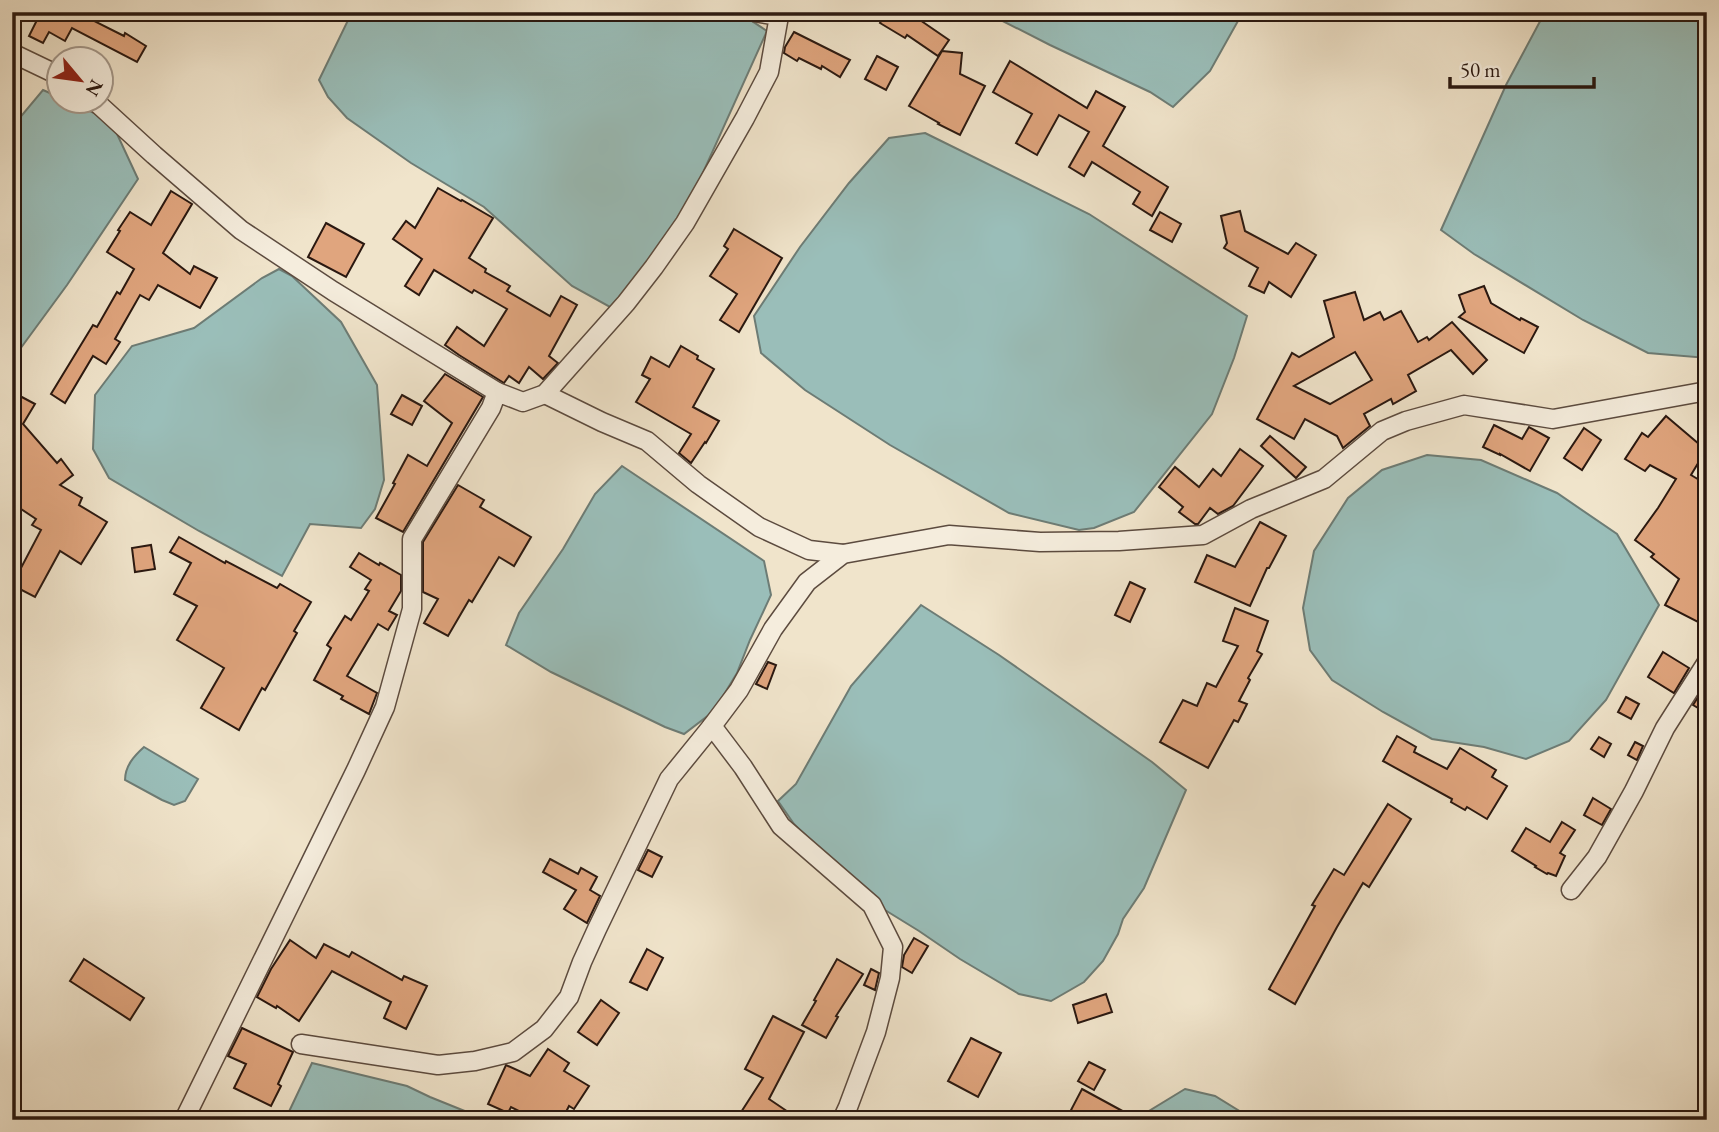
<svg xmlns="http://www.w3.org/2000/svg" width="1719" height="1132" font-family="'EB Garamond',serif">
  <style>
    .water { fill: #9abeb9; stroke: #6d7c75; stroke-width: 2 }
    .building { fill: #e0a57e; stroke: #2a1810; stroke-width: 2; fill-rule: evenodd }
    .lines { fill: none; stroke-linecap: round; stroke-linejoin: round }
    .minor-casing { stroke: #5c4b3f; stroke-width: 21 }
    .minor { stroke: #f5eddd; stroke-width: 18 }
  </style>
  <rect width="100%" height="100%" fill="#f0e4cb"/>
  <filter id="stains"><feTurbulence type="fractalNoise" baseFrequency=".00286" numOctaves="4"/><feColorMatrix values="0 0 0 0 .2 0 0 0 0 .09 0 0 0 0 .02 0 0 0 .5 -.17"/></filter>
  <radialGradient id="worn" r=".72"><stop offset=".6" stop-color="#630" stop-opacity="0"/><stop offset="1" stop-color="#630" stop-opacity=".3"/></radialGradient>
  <g class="water">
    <polygon points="352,12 738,12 767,31 692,197 633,283 610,307 572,286 484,207 411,163 347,118 328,97 319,80"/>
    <polygon points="985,12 1243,12 1210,71 1173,107 1150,92 1050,45"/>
    <polygon points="1545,12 1690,12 1707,22 1707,358 1648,353 1583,320 1474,254 1441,230 1506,85"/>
    <polygon points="43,90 59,97 60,102 71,102 111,121 138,179 67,285 12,360 12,127"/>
    <polygon points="925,133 1089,214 1247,316 1234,358 1212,414 1134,512 1094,528 1079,530 1009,513 890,445 805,390 761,353 754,316 800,247 849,183 889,138"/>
    <polygon points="279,269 292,276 341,322 377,385 384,480 375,509 361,528 310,524 282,576 199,531 109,478 93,449 95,395 132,346 194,328 262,278"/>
    <polygon points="1427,455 1481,460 1557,493 1617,534 1659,605 1606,700 1569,741 1526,759 1484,747 1432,739 1383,712 1332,680 1310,650 1303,608 1314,551 1348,498 1382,470"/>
    <polygon points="622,466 764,561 771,595 750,640 737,673 714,711 684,734 665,727 551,672 506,645 519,613 563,549 595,494"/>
    <polygon points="921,605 999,655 1152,762 1186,790 1144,888 1123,919 1118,934 1103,961 1084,982 1051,1001 1019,994 960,959 919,931 885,910 832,862 794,824 778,801 796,784 851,686"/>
    <path d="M 144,747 L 198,779 L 185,801 L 174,805 L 162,800 L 125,780 C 125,766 134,756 144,747 Z"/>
    <polygon points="312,1063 407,1086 430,1097 487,1120 285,1120"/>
    <polygon points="1185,1089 1215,1096 1254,1120 1144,1120 1149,1111"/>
  </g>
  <g class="building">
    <polygon points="41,12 81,12 94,21 124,36 125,33 146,46 137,62 72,28 65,41 49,32 43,43 29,36"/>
    <polygon points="886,12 920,12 917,18 949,40 938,56 907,35 905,38 880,23"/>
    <polygon points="794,32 850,60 840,77 822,66 821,69 799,58 797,61 784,53 785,47"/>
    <polygon points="942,51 962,53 960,74 985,86 960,135 938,124 939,123 909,106"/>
    <polygon points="877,56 898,67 886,90 865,79"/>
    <polygon points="1010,61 1087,108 1096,91 1125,107 1103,146 1168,187 1152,216 1133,204 1140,192 1092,162 1084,176 1069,167 1089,132 1059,115 1037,155 1016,143 1032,114 993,92"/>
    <polygon points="438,188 461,201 462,200 493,218 469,258 486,269 485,272 510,286 507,291 550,316 561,296 577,305 549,356 558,363 543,379 529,367 519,383 509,376 504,383 459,355 445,345 457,327 484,346 507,309 474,290 472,293 434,270 419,295 405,286 422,259 393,239 406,221 415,228"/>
    <polygon points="171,191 192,204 163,253 190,274 194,266 217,278 200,308 158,285 149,300 140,295 115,339 120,342 106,364 93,356 65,403 51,394 93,325 97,327 117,292 120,294 134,269 107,252 120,231 118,230 130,212 151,225"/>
    <polygon points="1240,211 1245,231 1288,254 1296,243 1316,255 1291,297 1269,282 1264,293 1249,286 1258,268 1224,248 1227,243 1221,216"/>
    <polygon points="1160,212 1181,224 1172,242 1150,230"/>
    <polygon points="326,223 364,244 346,277 308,257"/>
    <polygon points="734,229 782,258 739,332 720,320 737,294 710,276 728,249 724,246"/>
    <polygon points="1484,286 1491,303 1520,320 1521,318 1538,327 1524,353 1459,317 1465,312 1459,295"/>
    <path d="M 1355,292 L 1364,320 L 1380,312 L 1384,320 L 1401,311 L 1418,342 L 1427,337 L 1429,340 L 1452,322 L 1487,360 L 1473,374 L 1451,350 L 1408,375 L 1416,391 L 1393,404 L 1391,399 L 1364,414 L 1370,426 L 1343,448 L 1337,436 L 1305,419 L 1294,439 L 1257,419 L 1292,353 L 1299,357 L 1334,337 L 1324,301 ZM 1355,352 L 1372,380 L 1330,404 L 1294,386 Z"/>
    <polygon points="681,346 698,356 697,359 714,369 693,407 719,421 706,443 705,442 691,463 679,453 691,434 636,402 650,379 642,375 651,357 669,367"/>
    <polygon points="445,374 483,397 403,532 376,518 395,484 393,483 408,455 427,466 452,423 424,401"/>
    <polygon points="18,395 35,404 23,424 57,463 61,459 73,475 60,485 82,498 79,505 107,522 81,564 60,551 35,597 12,585 41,530 32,525 36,519 12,503 12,404"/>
    <polygon points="402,395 422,406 412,425 391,414"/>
    <polygon points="1666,416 1706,450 1691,475 1706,484 1701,492 1707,496 1707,605 1698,622 1665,605 1679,579 1651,557 1654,554 1635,540 1658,508 1676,479 1650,465 1645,471 1625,459 1642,433 1648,437"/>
    <polygon points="1494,425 1522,439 1529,427 1549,438 1530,471 1500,454 1500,455 1483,447"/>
    <polygon points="1584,428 1601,440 1582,470 1564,458"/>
    <polygon points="1270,436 1306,467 1296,478 1261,446"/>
    <polygon points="1240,449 1263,466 1233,506 1218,514 1210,508 1198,524 1195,524 1179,512 1183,507 1159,487 1175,467 1199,487 1213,469 1221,476"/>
    <polygon points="458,485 484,500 480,507 531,537 514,566 499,557 472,602 469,600 448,636 424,623 438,599 423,592 423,542"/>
    <polygon points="1260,522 1286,536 1269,568 1267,568 1250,606 1195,582 1207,555 1235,567"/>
    <polygon points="179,537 225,563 226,561 277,588 280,584 311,602 294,631 297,633 265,690 262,688 239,730 201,708 224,668 177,640 197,606 174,594 191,563 170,552"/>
    <polygon points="151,545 155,569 135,572 132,548"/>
    <polygon points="359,553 379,565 380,563 401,575 401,591 389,611 397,615 388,630 378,624 347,676 377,693 369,714 341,699 343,696 314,680 331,648 327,645 345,616 351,620 369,591 365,589 371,580 350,567"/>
    <polygon points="1130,582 1145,589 1130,622 1115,615"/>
    <polygon points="1235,608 1268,621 1257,651 1262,654 1248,678 1250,680 1239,701 1247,704 1238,722 1234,720 1208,768 1160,742 1183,700 1197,706 1207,683 1216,687 1238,646 1223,641"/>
    <polygon points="1663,652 1689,668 1674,693 1648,677"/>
    <polygon points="768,662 776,665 767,689 756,684"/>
    <polygon points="1705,686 1707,687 1707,694 1698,708 1693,705"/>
    <polygon points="1626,697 1639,704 1631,719 1618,712"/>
    <polygon points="1397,736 1416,747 1414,752 1447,769 1460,748 1496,770 1492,777 1507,786 1487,819 1467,807 1465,810 1451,802 1452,799 1383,761"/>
    <polygon points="1599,737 1611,744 1604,757 1591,749"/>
    <polygon points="1635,742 1643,746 1637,760 1628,755"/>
    <polygon points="1593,798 1611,809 1602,825 1584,815"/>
    <polygon points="1388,804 1411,819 1369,887 1363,883 1337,927 1295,1004 1269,989 1315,906 1312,905 1334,869 1344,875"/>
    <polygon points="1562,822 1575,830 1560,853 1565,856 1556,876 1548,873 1547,874 1535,867 1536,866 1512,851 1526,828 1550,842"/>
    <polygon points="648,850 662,857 652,877 638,870"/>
    <polygon points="550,859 578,874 581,868 597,877 590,890 600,896 587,923 564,909 576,890 543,872"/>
    <polygon points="914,938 928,946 912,973 902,967 904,955"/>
    <polygon points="290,940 316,958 324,944 349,957 352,952 402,980 404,976 427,986 406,1029 384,1018 391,1002 332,971 299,1021 277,1006 276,1008 257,997 271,969"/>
    <polygon points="647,949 663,958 647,990 630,982"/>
    <polygon points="84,959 144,998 130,1020 70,981"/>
    <polygon points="837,959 863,974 836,1016 838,1017 826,1038 802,1025 816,1001 814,1000"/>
    <polygon points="871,969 879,973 875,990 864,985"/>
    <polygon points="1106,994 1112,1012 1078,1023 1073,1005"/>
    <polygon points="601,1000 619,1013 597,1045 578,1032"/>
    <polygon points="773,1016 804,1032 769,1099 800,1120 736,1120 763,1078 745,1069"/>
    <polygon points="242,1028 293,1052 278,1084 281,1086 271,1106 234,1088 246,1064 228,1056"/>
    <polygon points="971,1038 1001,1053 978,1097 948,1081"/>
    <polygon points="548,1049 569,1063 564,1071 589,1086 574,1109 569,1106 562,1120 537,1120 511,1107 508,1113 488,1104 506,1065 530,1076"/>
    <polygon points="1089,1062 1105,1070 1094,1090 1078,1081"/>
    <polygon points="1082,1089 1139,1120 1088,1120 1071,1110"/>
  </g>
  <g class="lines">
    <defs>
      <g id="minor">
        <polyline points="12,53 60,76"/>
        <polyline points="96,102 154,155 241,230 333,291 497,392"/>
        <polyline points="545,394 602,422 647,441 698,484 759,527 809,550 843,554"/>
        <polyline points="1571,890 1597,857 1634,791 1665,728 1707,662"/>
        <polyline points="301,1044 438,1065 475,1061 513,1052 544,1029 569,997 582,962 597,929 669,779 712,726"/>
        <polyline points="184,1120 356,770 385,707 412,609 412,539 491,408 497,392 523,402 545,394 626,303 654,267 685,223 745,118 769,72 779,16 754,12"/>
        <polyline points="842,1120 848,1107 876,1032 890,978 893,947 872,905 781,826 743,767 712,726 739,690 773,629 807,582 843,554 949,535 1040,542 1119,541 1203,535 1251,509 1324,479 1382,431 1406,421 1464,405 1553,419 1707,391"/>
      </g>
    </defs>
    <use href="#minor" class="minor-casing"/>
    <use href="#minor" class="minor"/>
  </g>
  <rect width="1719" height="1132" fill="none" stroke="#f0e4cb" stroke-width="42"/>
  <rect x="14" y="14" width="1691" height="1104" fill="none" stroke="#2a1810" stroke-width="3.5"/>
  <rect x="21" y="21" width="1677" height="1090" fill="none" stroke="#2a1810" stroke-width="2"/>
  <g transform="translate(80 80) rotate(119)"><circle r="33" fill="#f5eddd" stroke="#a4988b" stroke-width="2"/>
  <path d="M0-5L12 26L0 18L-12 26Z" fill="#8f2418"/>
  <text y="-10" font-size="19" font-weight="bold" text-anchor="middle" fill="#2a1810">N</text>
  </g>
  <path d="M1450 77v10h144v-10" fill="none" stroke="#2a1810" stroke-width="3.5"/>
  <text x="1460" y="77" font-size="21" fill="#2a1810" stroke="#f5eddd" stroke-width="5" paint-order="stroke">50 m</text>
  <rect width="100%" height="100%" filter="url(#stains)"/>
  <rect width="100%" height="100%" fill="url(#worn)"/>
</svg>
